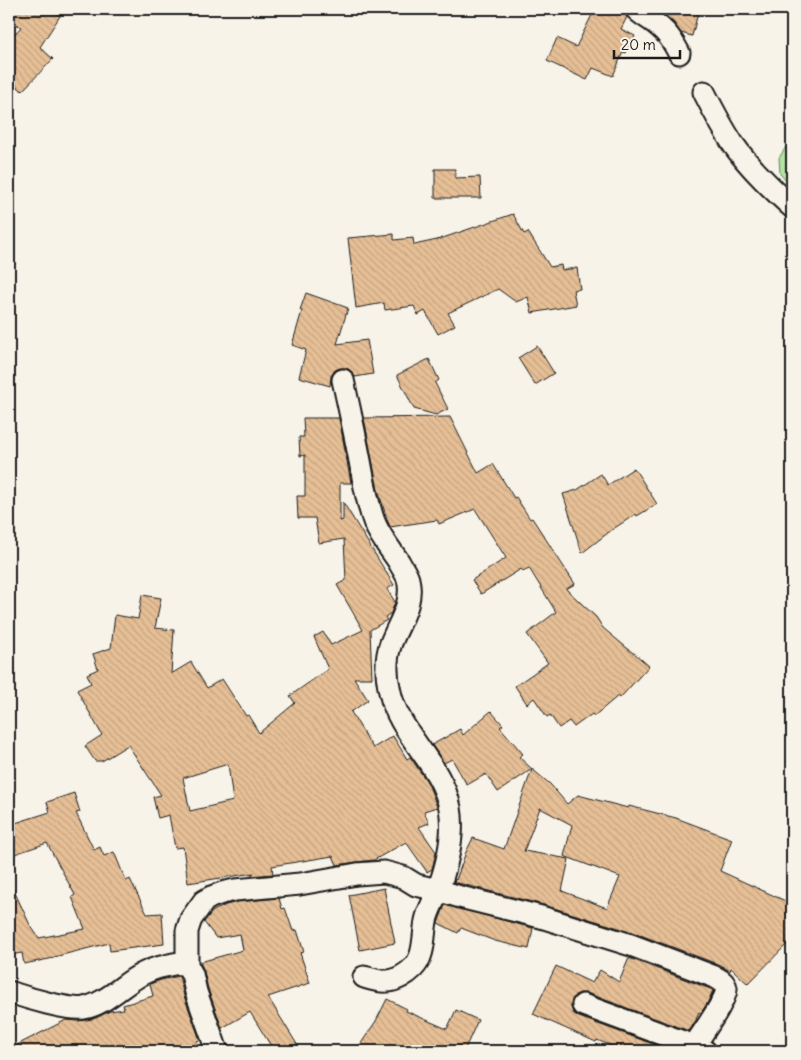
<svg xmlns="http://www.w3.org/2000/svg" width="801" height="1060" font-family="Delius,sans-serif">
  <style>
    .grass { fill: #b2e3a3; stroke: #678060 }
    .building { fill: url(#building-back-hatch); stroke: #1c1c1c; fill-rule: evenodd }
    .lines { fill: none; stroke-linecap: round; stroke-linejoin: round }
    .street-casing { stroke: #1c1c1c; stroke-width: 25 }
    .street { stroke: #f7f3e8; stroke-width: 21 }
  </style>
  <defs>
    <pattern id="building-back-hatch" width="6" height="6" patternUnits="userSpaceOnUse" patternTransform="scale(1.25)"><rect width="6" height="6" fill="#e6bf96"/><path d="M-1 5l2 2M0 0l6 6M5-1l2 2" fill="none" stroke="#c5a481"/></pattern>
  </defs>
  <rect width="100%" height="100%" fill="#f7f3e8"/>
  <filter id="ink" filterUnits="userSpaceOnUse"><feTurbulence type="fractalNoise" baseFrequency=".02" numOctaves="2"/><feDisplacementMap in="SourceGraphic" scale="10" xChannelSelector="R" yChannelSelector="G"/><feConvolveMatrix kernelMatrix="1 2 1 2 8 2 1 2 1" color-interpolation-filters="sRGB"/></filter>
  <g filter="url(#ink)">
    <polygon class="grass" points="792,137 792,187 780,174 779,158"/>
    <g class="building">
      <polygon points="16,9 49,9 60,16 40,47 53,59 22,91 9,79 9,40 21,27 9,20"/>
      <polygon points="595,9 624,9 624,12 627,17 621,29 635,36 626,53 623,52 613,76 593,68 587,80 547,61 557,38 576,47"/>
      <polygon points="667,9 699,9 692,36 681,33 674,23 665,15"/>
      <polygon points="435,169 455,169 455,178 480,177 481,198 435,198"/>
      <polygon points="513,214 524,234 528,232 550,267 561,265 562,270 577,268 580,289 573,290 576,305 532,313 528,297 516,302 498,289 448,313 455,325 438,334 425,311 418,315 414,306 385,310 384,303 356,308 348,238 394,234 394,240 413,238 414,245 437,240"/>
      <polygon points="306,293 348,308 337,344 367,340 373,374 355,377 352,372 347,368 340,368 335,370 331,376 330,386 299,377 306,350 292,345 302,311 300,310"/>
      <polygon points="537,346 554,373 535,385 518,358"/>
      <polygon points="429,359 439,380 435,383 448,409 436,415 414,409 397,375"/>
      <polygon points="450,417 478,473 493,464 514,498 516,497 530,519 532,518 575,584 566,589 596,617 603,628 633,653 634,653 649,666 620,698 618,696 594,716 592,714 574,727 569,721 559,728 550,715 547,717 534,698 527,704 515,686 548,663 527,634 556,612 529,568 523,571 521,569 481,594 472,580 506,558 475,509 439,524 437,520 390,527 387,519 378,490 364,418"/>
      <path d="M 303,418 L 339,418 L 351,483 L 340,483 L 340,521 L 343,520 L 343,502 L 394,585 L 387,589 L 395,602 L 391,613 L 385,617 L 387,620 L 370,630 L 372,678 L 354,678 L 368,700 L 351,712 L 373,748 L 393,736 L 407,759 L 410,757 L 428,783 L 437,807 L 424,811 L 429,823 L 419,827 L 436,852 L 435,857 L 432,869 L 427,872 L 406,842 L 374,860 L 356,862 L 337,865 L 333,856 L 272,866 L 273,874 L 250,876 L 254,873 L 188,883 L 183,847 L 175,848 L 169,815 L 158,818 L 153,797 L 161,795 L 128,745 L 102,761 L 95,761 L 85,746 L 102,735 L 77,690 L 91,683 L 87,674 L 98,669 L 93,654 L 111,648 L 115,615 L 138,619 L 142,595 L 161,598 L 155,628 L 174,630 L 171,674 L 191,662 L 207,688 L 222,679 L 246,716 L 248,715 L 259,733 L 295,703 L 290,696 L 328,669 L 314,637 L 323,632 L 331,645 L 363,630 L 337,585 L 346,580 L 344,539 L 319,543 L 315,518 L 298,518 L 297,496 L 305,496 L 305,455 L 300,456 L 299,437 L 304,437 ZM 228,764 L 233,801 L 190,811 L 183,778 Z"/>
      <polygon points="634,468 657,504 637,516 636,514 613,529 582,553 563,494 577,490 601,474 608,485"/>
      <polygon points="491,711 503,725 500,727 523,754 519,757 532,769 498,792 486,774 467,785 452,759 444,763 432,745 460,729 463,735"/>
      <path d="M 532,769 L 550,784 L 567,804 L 578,795 L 628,808 L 629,806 L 676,818 L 732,839 L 720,871 L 792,904 L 792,932 L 788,943 L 748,984 L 731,968 L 730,971 L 720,965 L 635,933 L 544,905 L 454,882 L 455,879 L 456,880 L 466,852 L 473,838 L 504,849 ZM 540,808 L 572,825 L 564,856 L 620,877 L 607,908 L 562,891 L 569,859 L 524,851 Z"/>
      <polygon points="74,793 80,812 76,813 94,850 100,847 104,856 114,852 126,881 130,879 147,914 162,913 164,944 110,951 109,943 54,957 54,958 24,964 22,953 9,955 9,880 30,925 39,938 85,929 72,897 75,895 47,843 9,856 9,825 50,812 47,802"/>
      <polygon points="384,888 395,943 360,950 349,895"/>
      <polygon points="279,898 282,909 285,908 293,931 297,930 304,952 300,953 310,983 268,997 301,1051 274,1051 250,1012 222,1028 208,989 204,971 200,962 243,950 240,934 216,938 204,922 213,911 226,905 237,902"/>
      <polygon points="445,905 533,928 529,949 495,941 461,928 458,933 438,923"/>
      <polygon points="629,958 713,990 708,1002 701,1013 699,1012 696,1020 689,1031 587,993 580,993 575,995 572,1000 571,1007 573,1013 579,1017 672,1051 625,1051 597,1040 596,1042 533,1014 556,966 592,983 600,970 619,982"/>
      <polygon points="179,976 184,996 200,1040 197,1041 200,1051 9,1051 9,1049 66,1020 78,1021 87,1020 96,1018 110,1011 124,1009 123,1005 153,996 150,984 161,980"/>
      <polygon points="387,999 407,1009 406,1011 447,1029 456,1010 478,1020 464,1051 356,1051 376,1021"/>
    </g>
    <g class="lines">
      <defs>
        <g id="street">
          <path d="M 636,9 C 640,14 647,17 652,21 C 666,31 671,38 679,53"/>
          <path d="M 704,92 C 713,110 722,127 733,144 C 749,167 771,188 792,207"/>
          <path d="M 343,380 C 349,407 355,434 360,461 C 364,482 367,504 375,524 C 381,538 391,550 399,562 C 402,568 406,573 408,579 C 414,603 399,622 391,643 C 385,659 386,675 390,692 C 399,735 442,764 450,808 C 455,835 447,865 438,890 C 435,900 428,910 426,921 C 423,937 425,956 413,968 C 407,974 396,981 387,981 C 380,982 371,979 364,977"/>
          <path d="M 9,992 C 24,997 70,1011 84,1008 C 104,1004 119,988 137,977 C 145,972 155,968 165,966 C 173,964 179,962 187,965"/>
          <polyline points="583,1005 694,1046 705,1051"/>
          <path d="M 217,1051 L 196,992 L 192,974 L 187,965 L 187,931 L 191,919 L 204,901 L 211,897 L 222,893 L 235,890 L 300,884 L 357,874 L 384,872 L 403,877 L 416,885 L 438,890 L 460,897 L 541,917 L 631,945 L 715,977 C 720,980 725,982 726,988 C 728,998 701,1035 694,1046"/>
        </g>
      </defs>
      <use href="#street" class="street-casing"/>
      <use href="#street" class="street"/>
    </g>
  </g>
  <rect width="801" height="1060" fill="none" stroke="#f7f3e8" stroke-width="30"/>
  <rect x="15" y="15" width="771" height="1030" fill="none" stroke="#1c1c1c" stroke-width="2" filter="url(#ink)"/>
  <path d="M614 50v8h66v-8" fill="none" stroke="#1c1c1c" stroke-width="2.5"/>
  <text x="621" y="50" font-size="15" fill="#1c1c1c" stroke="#f7f3e8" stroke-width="4" paint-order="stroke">20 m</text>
</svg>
